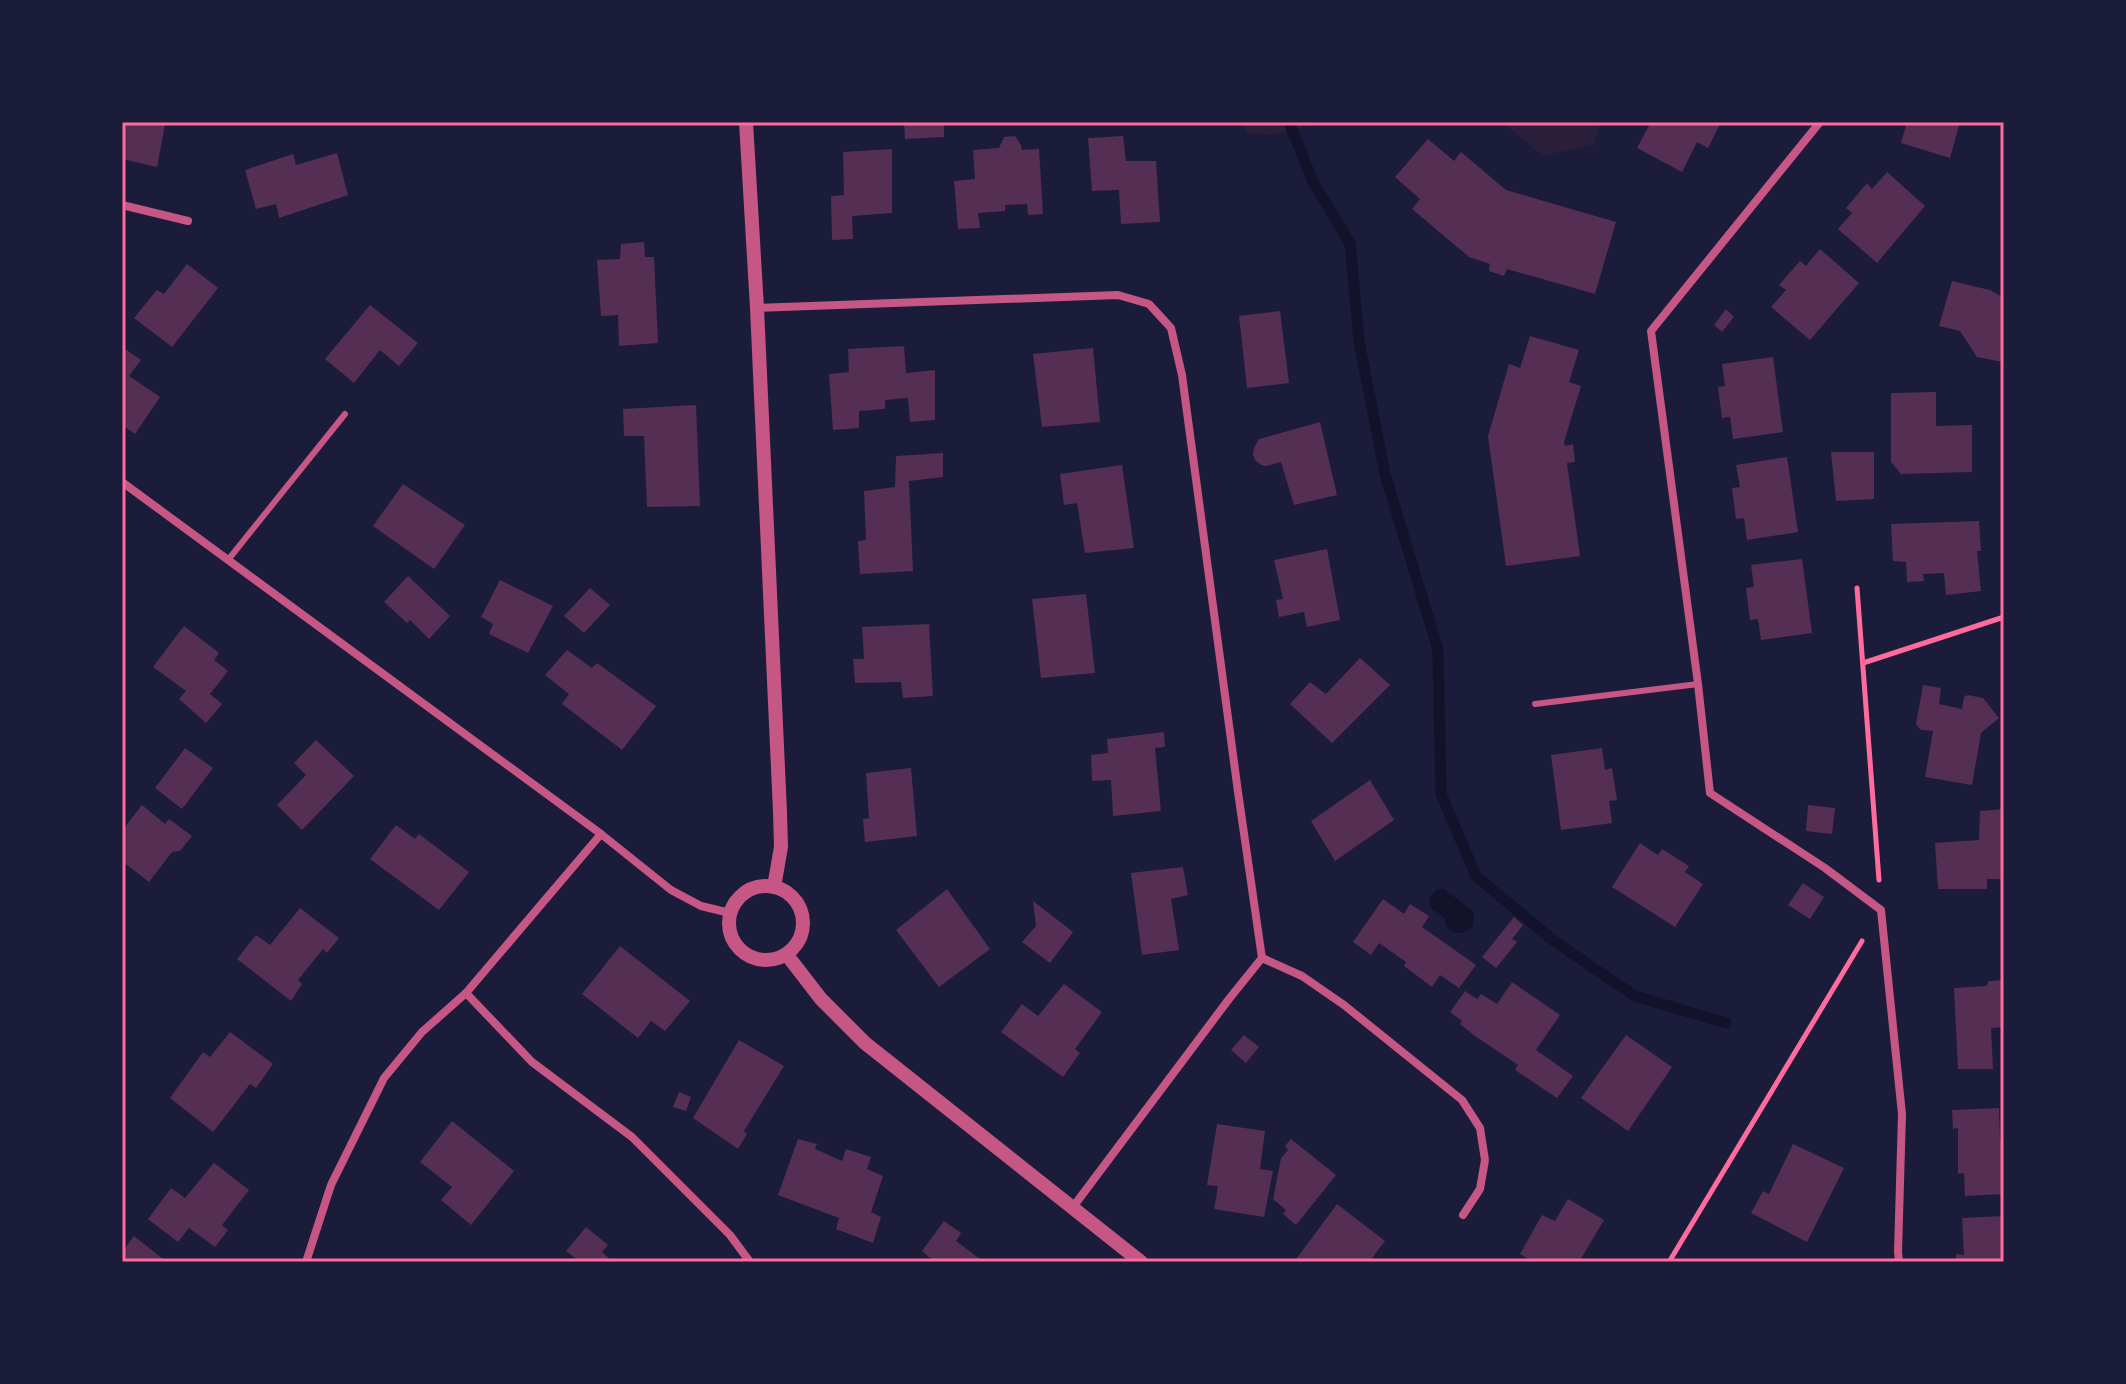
<svg xmlns="http://www.w3.org/2000/svg" width="2126" height="1384" font-family="'Fira Sans Condensed',sans-serif">
  <style>
    .green { fill: #2a1e3b }
    .water { fill: #12122b }
    .lines { fill: none; stroke-linecap: round; stroke-linejoin: round }
    .stream { stroke: #12122b; stroke-width: 11 }
    .building { fill: #542f53 }
    .path { stroke: #ff6b9d; stroke-width: 5 }
    .service { stroke: #c65784; stroke-width: 6 }
    .minor { stroke: #c65784; stroke-width: 8 }
    .tertiary { stroke: #c65784; stroke-width: 14 }
    .neatline { fill: none; stroke: #ff6b9d; stroke-width: 3 }
  </style>
  <rect width="100%" height="100%" fill="#1b1b3a"/>
  <g class="green">
    <polygon points="1241,122 1321,122 1272,135 1248,133"/>
    <polygon points="1503,122 1601,122 1593,145 1542,156"/>
  </g>
  <path class="water" d="M 1444,889 L 1474,912 L 1473,926 C 1465,934 1452,937 1446,925 C 1445,923 1446,920 1444,918 C 1438,909 1430,914 1429,898 L 1436,890 Z"/>
  <g class="lines">
    <polyline class="stream" points="1289,122 1313,182 1350,243 1359,341 1385,474 1438,650 1441,794 1476,876 1554,941 1635,996 1726,1023"/>
  </g>
  <g class="building">
    <polygon points="122,122 149,122 165,125 157,167 122,159"/>
    <polygon points="904,122 944,122 944,137 905,139"/>
    <polygon points="1651,122 1721,122 1708,148 1697,142 1682,172 1637,148"/>
    <polygon points="1907,122 1960,122 1950,158 1901,143"/>
    <polygon points="1015,136 1021,145 1022,150 1039,149 1043,214 1028,215 1027,204 1005,205 1005,211 978,213 980,228 958,229 954,181 975,179 973,150 999,148 1004,137"/>
    <polygon points="1123,136 1126,161 1156,161 1160,222 1121,224 1119,190 1092,191 1088,138"/>
    <polygon points="1428,139 1454,161 1461,152 1506,190 1616,222 1595,294 1507,269 1504,276 1489,271 1490,264 1469,257 1412,209 1420,199 1395,177"/>
    <polygon points="892,149 892,213 852,216 853,239 832,240 831,196 844,195 843,152"/>
    <polygon points="337,153 348,195 279,218 276,204 256,209 245,170 293,154 296,165"/>
    <polygon points="1887,172 1925,206 1877,263 1838,229 1852,213 1846,208 1867,183 1872,189"/>
    <polygon points="644,242 645,257 654,257 658,343 619,346 618,315 601,316 597,260 620,259 621,244"/>
    <polygon points="1820,249 1859,283 1810,340 1771,307 1786,290 1779,285 1800,261 1806,266"/>
    <polygon points="187,264 218,288 172,347 134,318 157,290 164,294"/>
    <polygon points="1952,281 1990,290 2004,298 2003,362 1977,357 1960,331 1939,326"/>
    <polygon points="370,305 418,343 399,366 380,350 354,383 325,359"/>
    <polygon points="1726,309 1734,317 1722,332 1714,325"/>
    <polygon points="1280,311 1289,383 1247,388 1239,316"/>
    <polygon points="1530,336 1579,350 1569,382 1581,386 1564,442 1565,446 1573,444 1575,462 1567,463 1580,556 1506,566 1488,436 1509,364 1520,368"/>
    <polygon points="904,346 906,373 935,370 935,420 910,422 908,398 885,400 885,409 859,411 859,428 833,430 829,374 849,372 848,349"/>
    <polygon points="1093,348 1100,422 1042,427 1033,354"/>
    <polygon points="125,349 141,360 129,376 160,397 135,434 122,425 122,354"/>
    <polygon points="1773,357 1783,432 1733,439 1730,417 1722,418 1718,387 1725,386 1722,364"/>
    <polygon points="1936,392 1936,426 1972,425 1972,472 1901,474 1891,462 1891,393"/>
    <polygon points="696,405 700,506 647,507 644,436 624,436 623,409"/>
    <polygon points="1320,422 1337,495 1294,505 1281,462 1266,466 1261,465 1255,460 1253,454 1254,448 1259,439"/>
    <polygon points="1831,452 1874,452 1874,499 1836,501"/>
    <polygon points="943,453 943,477 909,481 913,571 860,574 858,541 866,540 864,491 895,487 896,456"/>
    <polygon points="1787,457 1798,532 1747,540 1744,518 1736,519 1732,488 1740,487 1736,465"/>
    <polygon points="1122,465 1134,548 1085,553 1077,503 1064,505 1060,474"/>
    <polygon points="403,484 465,525 434,569 373,526"/>
    <polygon points="1979,521 1981,551 1977,551 1981,591 1946,595 1944,573 1923,574 1924,581 1907,582 1906,562 1893,561 1891,524"/>
    <polygon points="1327,549 1340,620 1307,627 1304,612 1279,617 1276,600 1283,599 1274,560"/>
    <polygon points="1802,559 1812,633 1761,640 1758,619 1750,620 1746,588 1754,587 1751,565"/>
    <polygon points="408,576 450,616 429,639 410,620 407,623 384,602"/>
    <polygon points="500,580 553,606 528,653 489,634 493,624 481,617"/>
    <polygon points="590,588 610,605 584,633 564,616"/>
    <polygon points="1086,594 1095,673 1041,678 1032,599"/>
    <polygon points="929,624 933,696 903,698 901,682 855,683 853,659 864,659 862,627"/>
    <polygon points="184,626 219,653 214,660 228,671 210,694 222,704 206,723 179,699 186,691 153,667"/>
    <polygon points="567,650 592,668 597,663 656,706 622,750 562,704 569,694 545,675"/>
    <polygon points="1360,658 1390,685 1332,743 1290,704 1310,682 1326,694"/>
    <polygon points="1923,685 1941,688 1939,704 1962,709 1964,697 1968,695 1983,698 1999,718 1981,733 1972,785 1925,777 1933,731 1921,730 1916,724"/>
    <polygon points="1164,732 1165,747 1155,748 1161,811 1113,816 1111,780 1092,781 1091,755 1108,753 1107,739"/>
    <polygon points="316,740 354,776 302,830 277,805 306,775 294,763"/>
    <polygon points="185,748 213,768 182,809 155,788"/>
    <polygon points="1602,748 1605,770 1612,768 1617,800 1609,801 1612,823 1561,830 1551,755"/>
    <polygon points="911,768 917,836 865,842 863,819 869,818 866,773"/>
    <polygon points="1370,780 1394,820 1335,861 1311,821"/>
    <polygon points="142,805 165,824 169,819 192,836 180,851 172,852 149,882 122,861 122,831"/>
    <polygon points="1808,805 1835,808 1832,834 1806,831"/>
    <polygon points="2004,809 2004,879 1987,879 1987,889 1938,889 1935,843 1979,840 1980,811"/>
    <polygon points="396,825 415,839 419,834 469,872 439,910 370,859"/>
    <polygon points="1640,843 1658,855 1662,849 1689,866 1685,872 1703,884 1675,927 1612,887"/>
    <polygon points="1183,867 1188,895 1171,899 1179,950 1142,955 1131,873"/>
    <polygon points="1803,883 1824,897 1810,919 1788,905"/>
    <polygon points="947,889 990,949 939,987 896,930"/>
    <polygon points="1383,899 1404,914 1410,904 1429,916 1422,927 1476,965 1459,988 1440,975 1432,987 1404,966 1406,962 1379,943 1371,955 1353,942"/>
    <polygon points="1033,901 1073,932 1050,963 1022,942 1036,926"/>
    <polygon points="300,908 339,938 327,953 323,949 298,980 302,984 291,1001 237,959 256,935 270,945"/>
    <polygon points="1514,917 1523,925 1512,939 1517,942 1496,968 1482,957"/>
    <polygon points="620,946 690,1001 665,1031 651,1021 638,1038 582,994"/>
    <polygon points="2004,980 2004,1027 1991,1028 1993,1069 1958,1069 1954,988 1986,986 1989,981"/>
    <polygon points="1512,982 1560,1015 1536,1050 1573,1076 1557,1098 1515,1070 1518,1065 1475,1036 1460,1024 1462,1021 1450,1012 1465,991 1477,999 1481,994 1497,1004"/>
    <polygon points="1064,984 1102,1012 1075,1049 1080,1053 1063,1077 1001,1032 1022,1004 1038,1016"/>
    <polygon points="230,1032 273,1064 256,1088 250,1084 213,1132 170,1098 203,1052 210,1057"/>
    <polygon points="1244,1035 1259,1047 1246,1063 1231,1050"/>
    <polygon points="1626,1035 1672,1067 1628,1131 1581,1098"/>
    <polygon points="739,1040 784,1066 744,1131 747,1134 738,1149 693,1118"/>
    <polygon points="679,1092 691,1097 686,1111 673,1107"/>
    <polygon points="1999,1108 2000,1141 2004,1141 2004,1176 2001,1176 2002,1194 1965,1196 1964,1173 1958,1174 1958,1128 1953,1129 1952,1110"/>
    <polygon points="452,1121 514,1171 471,1225 441,1200 452,1187 420,1162"/>
    <polygon points="1217,1124 1265,1131 1260,1169 1273,1171 1264,1217 1214,1209 1218,1186 1207,1185"/>
    <polygon points="798,1139 817,1144 815,1149 842,1161 846,1149 871,1157 867,1169 883,1176 871,1212 881,1217 873,1243 836,1229 839,1218 778,1195"/>
    <polygon points="1291,1139 1336,1175 1296,1225 1283,1214 1286,1210 1273,1199 1281,1158 1288,1150 1285,1146"/>
    <polygon points="1793,1144 1844,1168 1807,1242 1751,1213 1763,1191 1769,1194"/>
    <polygon points="214,1163 249,1190 222,1225 228,1230 215,1247 189,1228 178,1242 148,1219 171,1188 185,1198"/>
    <polygon points="1568,1199 1604,1220 1579,1262 1534,1262 1520,1254 1542,1215 1555,1221"/>
    <polygon points="1337,1204 1385,1241 1369,1262 1294,1262"/>
    <polygon points="2004,1216 2004,1262 1956,1262 1956,1254 1964,1255 1962,1218"/>
    <polygon points="944,1221 961,1233 956,1241 984,1262 935,1262 922,1251"/>
    <polygon points="586,1227 608,1245 602,1252 613,1262 580,1262 566,1251"/>
    <polygon points="134,1236 163,1259 160,1262 126,1262 122,1259 122,1252"/>
  </g>
  <g class="lines">
    <g class="path">
      <polyline points="1857,588 1879,880"/>
      <polyline points="1863,663 2004,617"/>
      <polyline points="1669,1262 1862,941"/>
    </g>
    <g class="service">
      <polyline points="228,560 345,414"/>
      <polyline points="1535,704 1698,684"/>
    </g>
    <g class="minor">
      <polyline points="1820,122 1651,331 1698,684 1710,793 1825,868 1881,910 1902,1114 1898,1252 1899,1262"/>
      <polyline points="122,205 188,221"/>
      <polyline points="757,308 1118,295 1149,304 1171,328 1182,375 1238,792 1262,958"/>
      <polyline points="122,482 601,834 671,890 701,906 730,913"/>
      <polyline points="466,993 532,1062 632,1137 730,1235 750,1262"/>
      <polyline points="1073,1207 1229,999 1262,958 1302,976 1344,1005 1462,1100 1480,1128 1485,1160 1480,1189 1463,1215"/>
      <polyline points="306,1262 331,1185 384,1078 422,1032 466,993 601,834"/>
    </g>
    <g class="tertiary">
      <polyline points="746,122 757,308 780,812 781,847 774,887"/>
      <circle cx="766" cy="923" r="37"/>
      <polyline points="787,955 821,999 865,1043 1141,1262"/>
    </g>
  </g>
  <rect width="2126" height="1384" fill="none" stroke="#1b1b3a" stroke-width="248"/>
  <rect x="124" y="124" width="1878" height="1136" class="neatline"/>
</svg>
